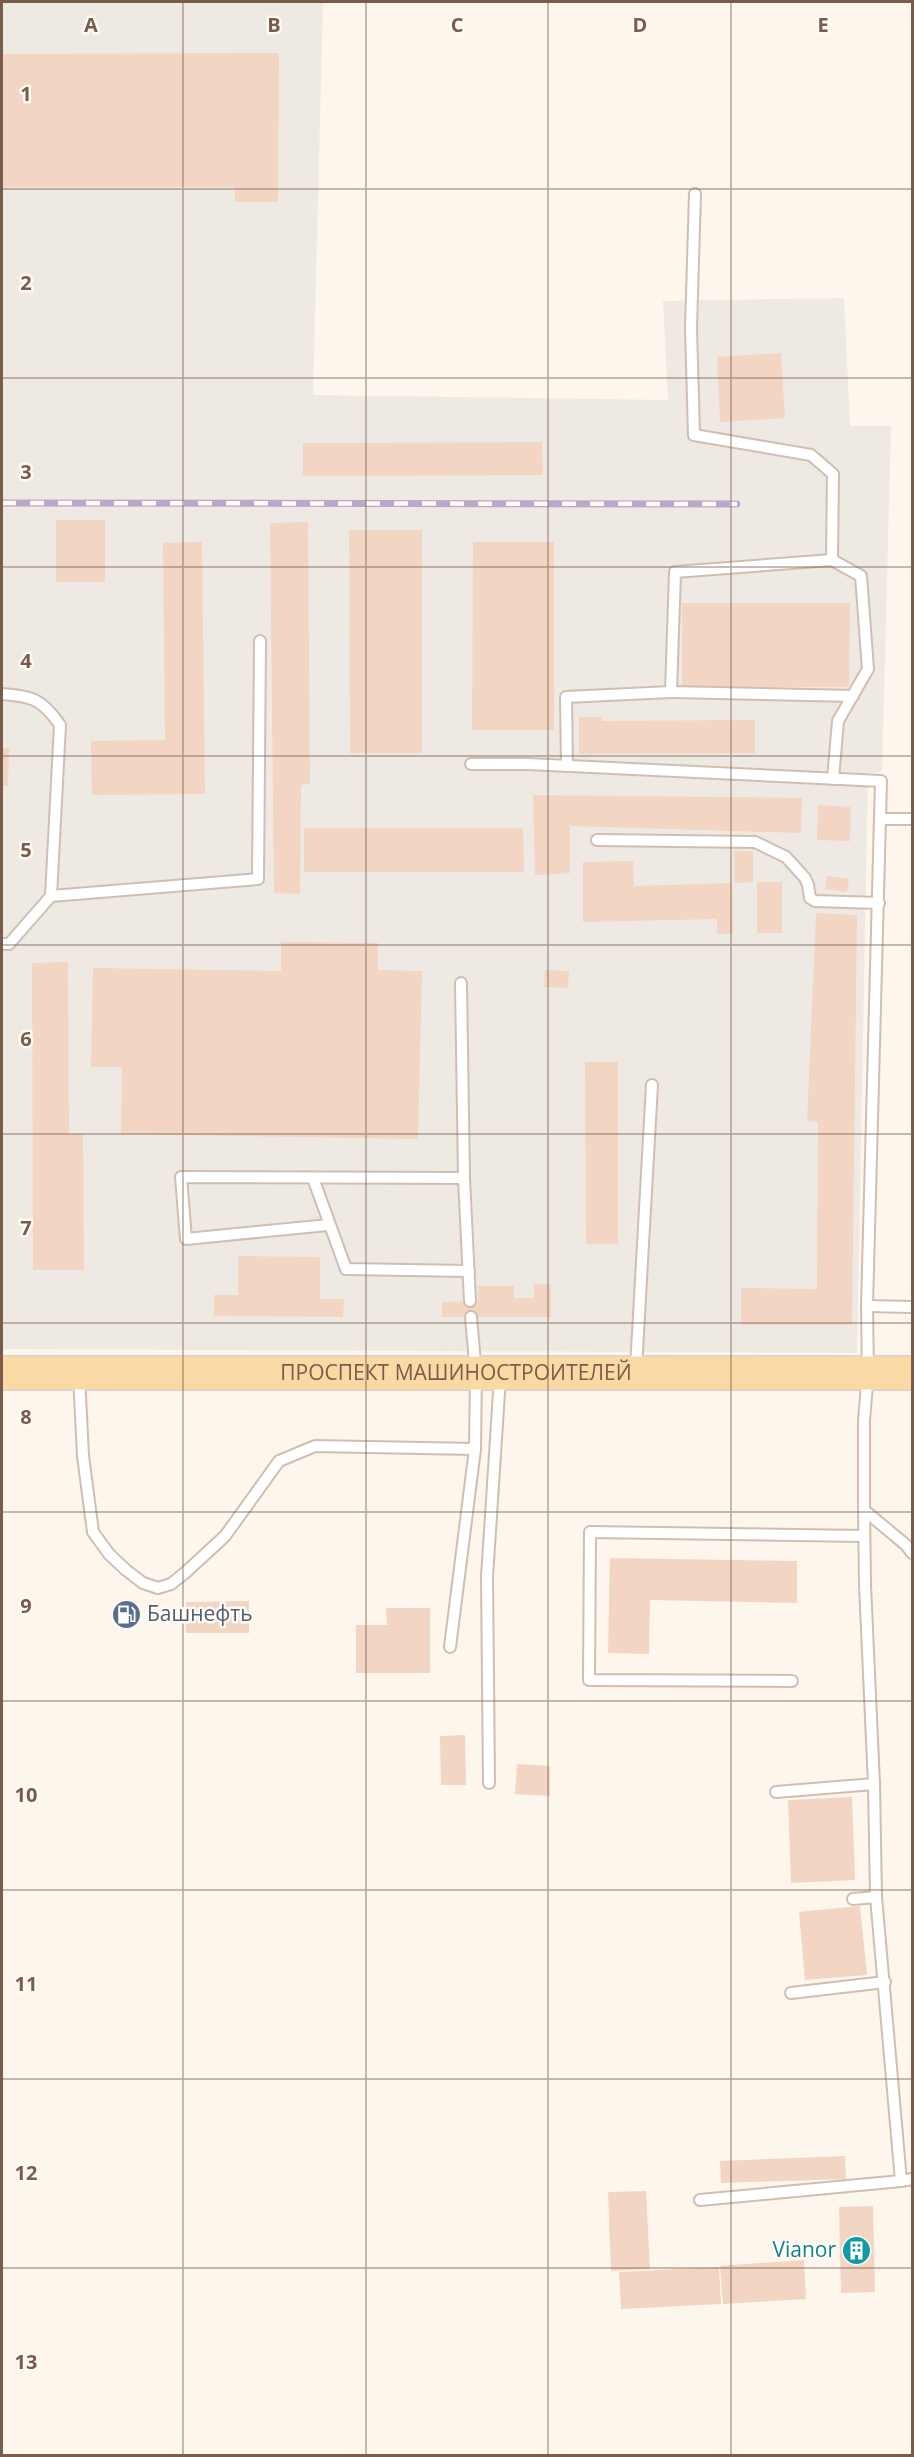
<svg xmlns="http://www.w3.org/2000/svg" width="914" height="2457" font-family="'Open Sans',sans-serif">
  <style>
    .industrial { fill: #efe9e4 }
    .building { fill: #f3d5c3 }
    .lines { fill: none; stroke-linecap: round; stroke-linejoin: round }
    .lane-casing { stroke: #d1beb0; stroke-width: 14 }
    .primary-casing { stroke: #dad1cd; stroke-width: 36 }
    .lane { stroke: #fff; stroke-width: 10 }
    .primary { stroke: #fbd9a5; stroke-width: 33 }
    .rail-casing { stroke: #b9a8c9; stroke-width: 7 }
    .rail { stroke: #fffaf3; stroke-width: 4.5; stroke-dasharray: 14; stroke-linecap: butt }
    .grid { fill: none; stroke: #7a5c4d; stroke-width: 1.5; stroke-opacity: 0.55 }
    .labels { text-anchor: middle; stroke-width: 5; stroke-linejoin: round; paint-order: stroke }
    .street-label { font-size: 21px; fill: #7a5c4d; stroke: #fffaf3 }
    .service-label { font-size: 21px; fill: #4e5e75; stroke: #fffaf3; text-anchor: start }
    .culture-label { font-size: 21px; fill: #0d838f; stroke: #fffaf3; text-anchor: end }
    .grid-label { font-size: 20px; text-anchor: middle; font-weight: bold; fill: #7a5c4d; stroke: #fffaf3; stroke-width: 5; stroke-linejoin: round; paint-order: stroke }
  </style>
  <rect width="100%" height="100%" fill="#fdf6ec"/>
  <polygon class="industrial" points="2,2 323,2 313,395 668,400 663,301 844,298 850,426 891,426 882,772 868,773 857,1353 2,1349"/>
  <g class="building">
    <polygon points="279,53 278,202 235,202 235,187 2,187 2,54"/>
    <polygon points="781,353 785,418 720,422 717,357"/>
    <polygon points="542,442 543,475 303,476 303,443"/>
    <rect x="56" y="520" width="49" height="62"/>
    <polygon points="308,522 310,784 301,785 300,894 274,893 270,523"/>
    <polygon points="349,530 422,530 422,753 350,753"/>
    <polygon points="202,542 205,794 92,795 91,741 165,740 163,543"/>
    <polygon points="473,542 554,542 554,730 472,730"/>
    <polygon points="682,603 850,603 849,687 682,687"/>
    <polygon points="579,717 602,717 602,721 755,720 755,753 579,754"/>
    <polygon points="2,748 9,748 8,786 2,786"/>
    <polygon points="533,795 802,798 801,833 570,826 570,873 535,875"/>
    <polygon points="818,805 851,807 850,841 817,840"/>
    <polygon points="304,828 523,828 524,872 304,872"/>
    <polygon points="734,851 753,851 753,882 735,883"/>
    <polygon points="633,861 634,886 732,883 733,934 717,934 717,919 583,922 583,862"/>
    <polygon points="827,876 849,879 847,892 825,889"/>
    <rect x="757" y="882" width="25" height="51"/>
    <polygon points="816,913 857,915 852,1325 741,1325 741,1288 817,1289 818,1122 807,1121"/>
    <polygon points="281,942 378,943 378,970 422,971 418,1139 121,1134 122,1067 91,1067 93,968 281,971"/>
    <polygon points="68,962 69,1134 83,1134 84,1270 33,1270 32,963"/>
    <polygon points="545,970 569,971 568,988 544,987"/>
    <polygon points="585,1062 618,1062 618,1244 586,1244"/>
    <polygon points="238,1256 320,1257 320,1299 344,1299 343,1317 214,1316 214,1295 238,1295"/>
    <polygon points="534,1284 551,1284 551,1317 442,1317 442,1302 478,1301 478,1286 514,1286 514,1298 534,1298"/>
    <polygon points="610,1558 797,1561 797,1603 650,1600 649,1654 608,1653"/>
    <polygon points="249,1601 249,1633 186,1633 186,1602"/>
    <rect x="119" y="1602" width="17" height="14"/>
    <polygon points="386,1608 430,1608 430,1673 356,1673 356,1625 387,1625"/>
    <polygon points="465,1735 466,1785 441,1785 440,1736"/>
    <polygon points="517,1764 550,1766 550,1796 515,1794"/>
    <polygon points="852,1797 855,1880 791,1883 788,1800"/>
    <polygon points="860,1906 867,1975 805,1980 799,1912"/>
    <polygon points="845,2156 846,2179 721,2183 720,2161"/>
    <polygon points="646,2191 650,2269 611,2271 608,2192"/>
    <polygon points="873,2206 875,2292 841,2293 839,2207"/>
    <polygon points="804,2260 806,2299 723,2304 720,2266"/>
    <polygon points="719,2267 721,2304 621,2309 619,2272"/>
  </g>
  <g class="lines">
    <defs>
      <g id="lane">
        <polyline points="695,194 691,328 694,435 811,455 833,474 832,560 861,576 868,669 838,721 833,779"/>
        <polyline points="832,560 675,572 671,692 853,696"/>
        <path d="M 2,694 C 32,696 42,699 60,725 L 51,896 L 9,944 L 2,944"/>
        <polyline points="471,764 528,764 881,781 867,1306 868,1373 864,1420 864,1510 865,1585 874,1784 776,1792"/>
        <polyline points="567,766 566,697 671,692"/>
        <polyline points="880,819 912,819"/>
        <polyline points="597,840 755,842 786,857 805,878 808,885 810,898 815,901 879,903"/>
        <polyline points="51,896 258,879 260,641"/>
        <polyline points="461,983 464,1178"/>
        <polyline points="313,1178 346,1269 469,1271"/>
        <polyline points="328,1225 186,1239 181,1177 464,1178 470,1301"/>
        <polyline points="867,1306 912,1307"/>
        <polyline points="636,1368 652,1085"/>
        <polyline points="79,1375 83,1456 93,1532 109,1554 126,1570 143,1583 158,1588 171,1584 186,1572 225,1536 279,1461 315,1446 475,1449"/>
        <polyline points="864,1510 906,1545 912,1553"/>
        <polyline points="450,1647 475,1449 476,1374 471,1317"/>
        <polyline points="792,1681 589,1680 590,1532 864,1536"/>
        <polyline points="489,1783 487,1577 500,1377"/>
        <polyline points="874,1784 876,1897 901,2181 912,2179"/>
        <polyline points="853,1899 876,1897"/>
        <polyline points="791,1993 885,1982"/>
        <polyline points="700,2200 901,2181"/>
      </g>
      <g id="primary">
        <path id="s1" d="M 2,1373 L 912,1373"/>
      </g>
    </defs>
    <use href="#lane" class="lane-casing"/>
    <use href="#primary" class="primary-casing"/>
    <use href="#lane" class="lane"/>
    <use href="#primary" class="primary"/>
    <defs>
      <polyline id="rail" points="2,503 737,504"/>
    </defs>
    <use href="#rail" class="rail-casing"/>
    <use href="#rail" class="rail"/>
  </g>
  <path class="grid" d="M 183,2 L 183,2456M 366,2 L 366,2456M 548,2 L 548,2456M 731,2 L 731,2456M 2,189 L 912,189M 2,378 L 912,378M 2,567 L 912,567M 2,756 L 912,756M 2,945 L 912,945M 2,1134 L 912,1134M 2,1323 L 912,1323M 2,1512 L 912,1512M 2,1701 L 912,1701M 2,1890 L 912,1890M 2,2079 L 912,2079M 2,2268 L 912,2268"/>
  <defs>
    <symbol id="fuel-disc" viewBox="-11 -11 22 22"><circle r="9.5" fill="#5c6f8a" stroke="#fffaf3"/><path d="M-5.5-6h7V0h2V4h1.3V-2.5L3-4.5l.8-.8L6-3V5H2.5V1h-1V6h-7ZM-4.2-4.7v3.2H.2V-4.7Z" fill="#fff"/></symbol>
    <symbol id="building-disc" viewBox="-11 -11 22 22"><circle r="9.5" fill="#0f9aa8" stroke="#fffaf3"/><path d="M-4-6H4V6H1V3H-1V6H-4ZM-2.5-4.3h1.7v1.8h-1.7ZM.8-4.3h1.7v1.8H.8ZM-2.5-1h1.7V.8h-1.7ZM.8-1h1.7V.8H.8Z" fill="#fff"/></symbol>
  </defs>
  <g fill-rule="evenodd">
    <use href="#fuel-disc" x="110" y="1598" width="33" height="33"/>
    <use href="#building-disc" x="840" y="2234" width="33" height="33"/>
  </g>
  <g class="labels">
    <g class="street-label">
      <text dy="7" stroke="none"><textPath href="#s1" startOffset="454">ПРОСПЕКТ МАШИНОСТРОИТЕЛЕЙ</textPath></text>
    </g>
    <g class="service-label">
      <text x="147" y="1621">Башнефть</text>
    </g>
    <g class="culture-label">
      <text x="836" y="2257">Vianor</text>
    </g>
  </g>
  <g class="grid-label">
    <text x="91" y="32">A</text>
    <text x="274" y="32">B</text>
    <text x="457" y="32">C</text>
    <text x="640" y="32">D</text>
    <text x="823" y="32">E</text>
    <text x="26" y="101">1</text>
    <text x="26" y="290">2</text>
    <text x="26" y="479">3</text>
    <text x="26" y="668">4</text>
    <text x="26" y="857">5</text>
    <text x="26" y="1046">6</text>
    <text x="26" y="1235">7</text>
    <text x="26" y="1424">8</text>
    <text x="26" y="1613">9</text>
    <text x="26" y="1802">10</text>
    <text x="26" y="1991">11</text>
    <text x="26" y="2180">12</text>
    <text x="26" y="2369">13</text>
  </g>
  <rect width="914" height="2457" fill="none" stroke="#7a5c4d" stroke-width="6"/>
</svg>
